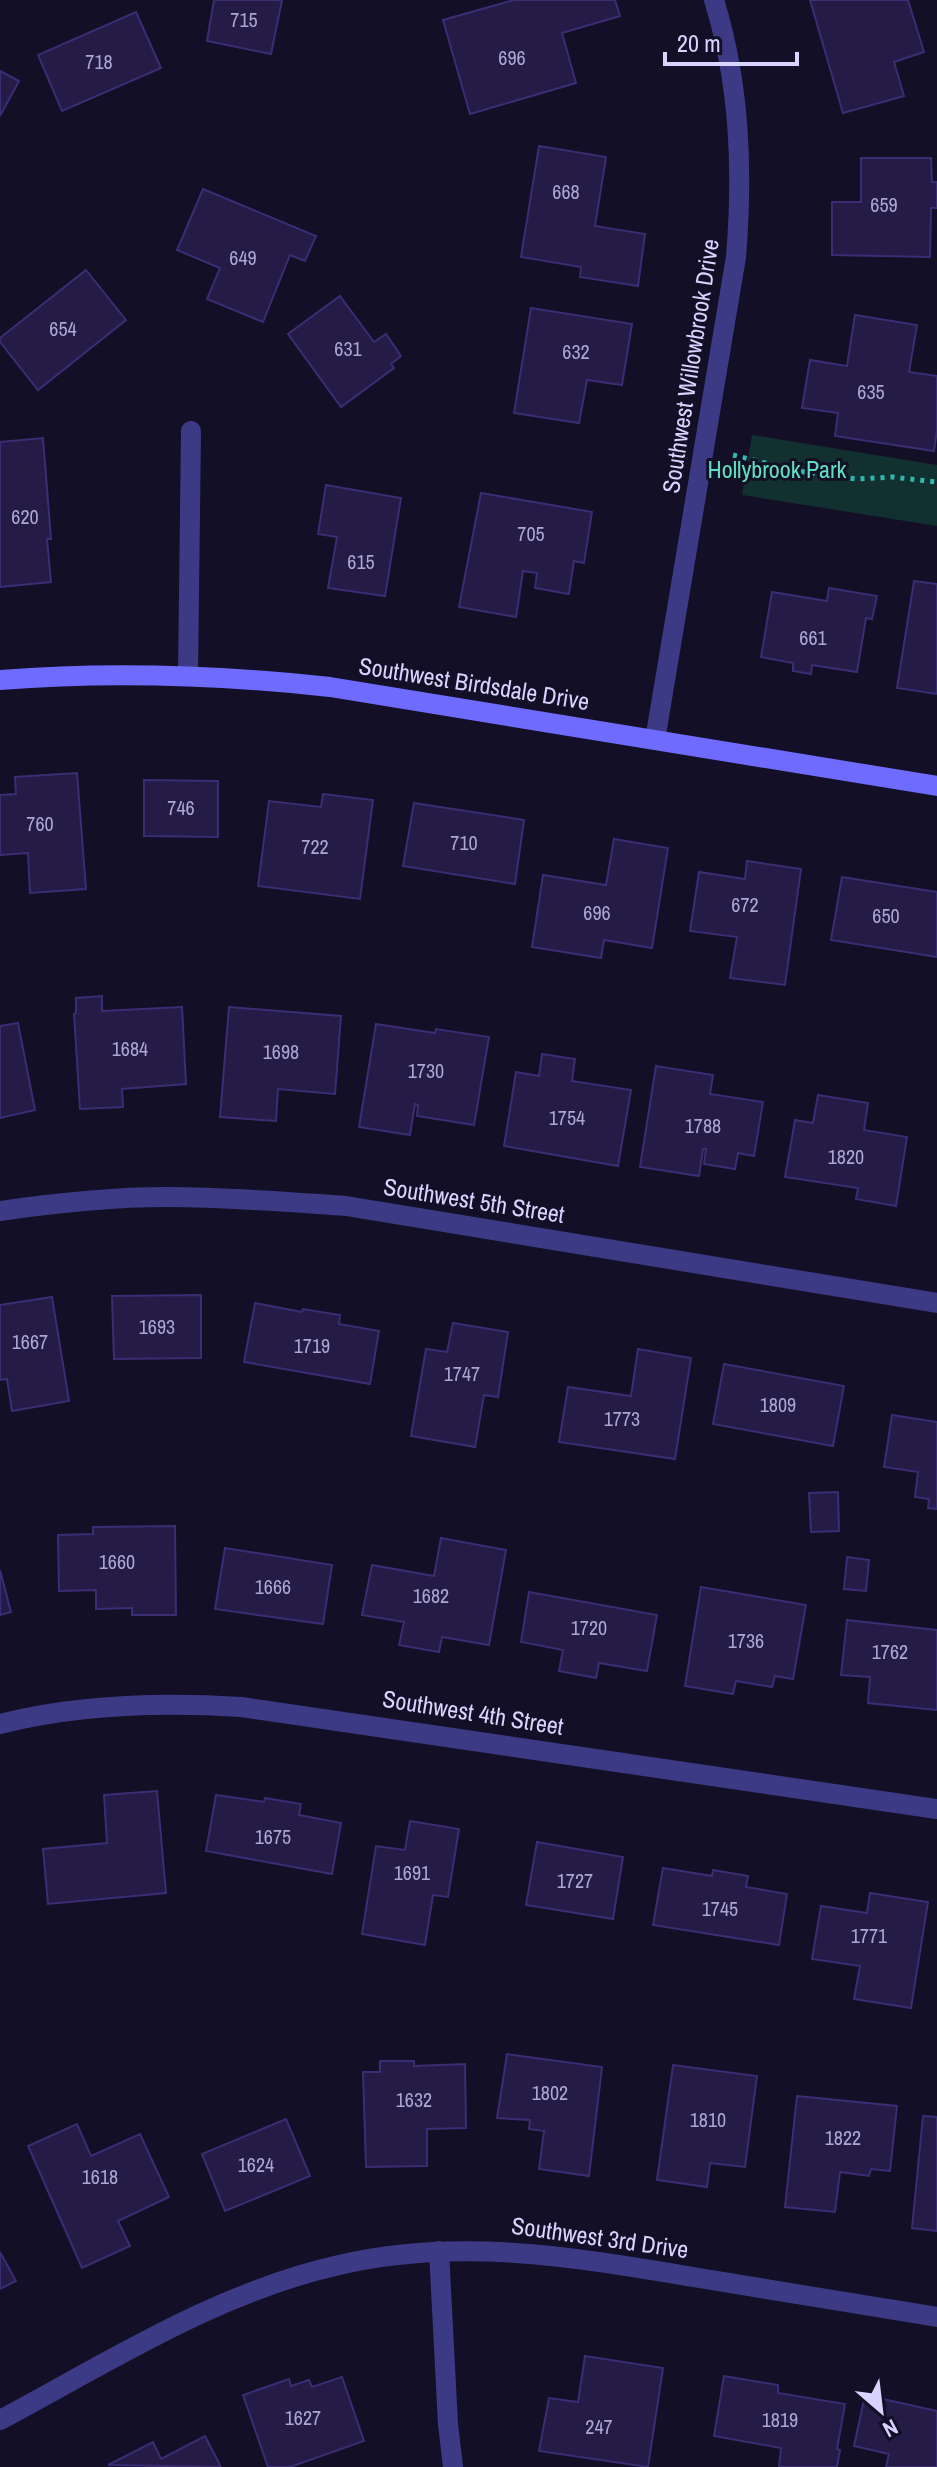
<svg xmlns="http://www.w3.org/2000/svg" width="937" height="2467" font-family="'Archivo Narrow',sans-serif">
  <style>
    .green { fill: #12302f }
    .building { fill: #241b47; stroke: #3b2d73; stroke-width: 2 }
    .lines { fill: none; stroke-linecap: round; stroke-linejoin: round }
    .path { stroke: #2fb8b0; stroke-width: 5; stroke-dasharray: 4 6; stroke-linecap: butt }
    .street { stroke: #3d3a85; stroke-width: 20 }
    .secondary { stroke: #6f6bff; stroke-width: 20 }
    .labels { text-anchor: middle; stroke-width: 6; stroke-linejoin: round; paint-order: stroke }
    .number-label { font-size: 20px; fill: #aca6d1 }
    .street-label { font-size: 24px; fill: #d9d4ff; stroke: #130f26 }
    .park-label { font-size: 24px; fill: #5fe0c0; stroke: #130f26 }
  </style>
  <rect width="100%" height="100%" fill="#130f26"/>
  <polygon class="green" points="752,435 937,465 937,526 742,495"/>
  <g class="building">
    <polygon points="214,0 282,0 271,54 207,41"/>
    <polygon points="514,0 615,0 620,16 562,33 576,83 470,114 443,20"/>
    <polygon points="810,0 908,0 924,52 894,62 904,96 843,113"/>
    <polygon points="136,12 161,68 62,111 38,55"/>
    <polygon points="0,71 19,81 0,116"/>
    <polygon points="539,146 606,157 595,226 645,234 638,286 580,277 581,267 521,257"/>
    <polygon points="861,158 931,158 932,182 937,182 937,208 931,208 930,257 832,255 832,202 861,202"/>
    <polygon points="203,189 316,236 305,261 290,255 263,322 207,299 220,268 177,250"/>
    <polygon points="86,270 126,320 38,390 0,342 0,338"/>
    <polygon points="340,296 374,342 386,334 401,356 391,364 394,368 341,407 288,334"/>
    <polygon points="531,308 632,324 622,385 587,380 579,423 514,413"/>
    <polygon points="855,315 917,325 909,372 937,376 937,430 934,451 835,436 838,413 802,408 810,360 847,366"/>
    <polygon points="43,438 51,539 47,539 51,582 0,587 0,442"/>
    <polygon points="326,485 401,498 385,596 328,588 337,537 318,534"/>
    <polygon points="481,493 592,512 584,563 574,561 569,594 535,588 537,573 523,571 516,617 459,607"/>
    <polygon points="914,581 937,584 937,694 897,688"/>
    <polygon points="829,588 877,596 872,619 866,618 857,672 812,665 811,674 793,671 793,663 761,657 772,592 827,601"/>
    <polygon points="77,773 86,889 30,893 28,853 0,855 0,795 16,794 15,777"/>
    <polygon points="144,780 218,781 218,837 144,836"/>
    <polygon points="323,794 373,800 360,899 258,886 269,801 321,807"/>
    <polygon points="414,803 524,820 515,884 403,866"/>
    <polygon points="614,839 668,848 652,948 604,940 601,958 532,947 543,875 606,885"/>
    <polygon points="747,861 801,869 785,985 730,978 737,937 690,931 699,872 745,879"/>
    <polygon points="842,877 937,892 937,957 831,940"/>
    <polygon points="102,996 102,1011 182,1007 186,1084 122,1089 123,1107 80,1109 74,1014 76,1013 76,998"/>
    <polygon points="229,1007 341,1016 335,1094 278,1089 276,1121 220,1117"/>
    <polygon points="18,1023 35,1110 0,1118 0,1026"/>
    <polygon points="376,1024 435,1033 436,1029 489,1037 474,1125 417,1116 418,1105 415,1104 410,1135 359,1127"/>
    <polygon points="542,1054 575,1059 572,1081 631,1090 618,1166 504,1146 516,1072 539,1076"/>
    <polygon points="656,1066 713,1075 710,1094 763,1102 754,1156 738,1153 735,1169 704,1164 706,1149 703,1149 699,1176 640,1167"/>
    <polygon points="818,1095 868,1103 864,1130 907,1137 896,1206 856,1199 858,1188 785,1177 795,1120 813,1123"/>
    <polygon points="201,1295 201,1358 114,1359 112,1296"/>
    <polygon points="52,1297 69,1401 12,1411 7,1379 0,1380 0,1305"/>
    <polygon points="255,1303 302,1312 303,1309 340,1315 339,1324 379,1331 370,1384 244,1362"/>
    <polygon points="453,1323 508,1332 498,1397 484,1395 475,1447 411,1436 426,1349 447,1352"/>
    <polygon points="638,1349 691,1358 675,1459 559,1442 568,1387 631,1396"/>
    <polygon points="724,1364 844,1386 833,1446 713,1424"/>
    <polygon points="892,1415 937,1422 937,1509 928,1508 929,1499 915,1497 918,1472 884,1467"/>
    <polygon points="838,1492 839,1531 811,1532 809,1493"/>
    <polygon points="175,1526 176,1615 132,1615 132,1608 96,1609 96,1590 59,1591 58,1535 93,1534 93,1527"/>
    <polygon points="441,1538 506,1550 489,1645 442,1637 439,1652 399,1645 404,1622 362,1615 372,1565 434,1576"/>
    <polygon points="225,1548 332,1565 323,1624 215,1609"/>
    <polygon points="847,1557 869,1560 866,1591 844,1589"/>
    <polygon points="0,1570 11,1612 0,1615"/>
    <polygon points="701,1587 806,1605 793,1679 775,1676 772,1687 736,1681 733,1694 685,1686"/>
    <polygon points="529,1592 657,1615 647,1671 599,1663 596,1678 559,1671 563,1650 521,1642"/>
    <polygon points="847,1620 937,1630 937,1710 868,1703 870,1677 841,1675"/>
    <polygon points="157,1791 166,1893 48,1904 43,1849 107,1843 104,1795"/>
    <polygon points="216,1795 264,1802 265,1798 301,1804 299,1815 341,1823 332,1874 206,1851"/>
    <polygon points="410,1821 459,1829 448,1897 433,1895 425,1945 362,1934 376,1846 405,1850"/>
    <polygon points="537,1842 623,1857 613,1919 526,1905"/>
    <polygon points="663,1868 712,1876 713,1870 748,1876 746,1887 787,1894 779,1945 653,1925"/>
    <polygon points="870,1893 928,1902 911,2008 854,1999 860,1966 812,1959 821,1906 867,1913"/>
    <polygon points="507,2054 602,2067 589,2176 539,2169 544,2131 529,2129 530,2120 497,2118"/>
    <polygon points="380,2061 414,2061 414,2066 465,2064 466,2128 427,2129 427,2166 366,2167 363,2072 380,2072"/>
    <polygon points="673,2065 757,2076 745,2167 710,2163 707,2187 657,2180"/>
    <polygon points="797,2096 897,2106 890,2171 871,2169 869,2176 840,2172 835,2212 785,2207"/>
    <polygon points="923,2116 937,2117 937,2231 912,2228"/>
    <polygon points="286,2119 310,2176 225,2211 202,2154"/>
    <polygon points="77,2124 91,2156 140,2134 169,2197 118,2221 130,2246 82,2268 28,2146"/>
    <polygon points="0,2252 16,2281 0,2289"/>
    <polygon points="585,2356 663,2368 648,2467 539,2451 549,2398 578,2402"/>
    <polygon points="724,2376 778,2385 778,2393 845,2404 837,2449 840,2450 837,2467 779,2467 781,2448 714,2436"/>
    <polygon points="342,2377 364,2441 290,2467 268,2467 243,2395 289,2379 291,2386 309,2380 312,2387"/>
    <polygon points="865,2395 937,2411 937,2467 886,2467 889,2454 854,2446"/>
    <polygon points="205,2436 221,2467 108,2465 153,2442 161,2459"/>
  </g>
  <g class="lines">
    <polyline class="path" points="733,455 798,471 856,479 892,477 937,482"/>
    <g class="street">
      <polyline points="188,675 191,431"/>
      <path d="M 655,740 L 736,257 C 743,170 740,84 714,0"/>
      <path d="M 0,1211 C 55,1203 111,1197 167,1197 C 227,1197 287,1202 346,1206 L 937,1303"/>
      <path d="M 0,1724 C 78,1704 161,1702 241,1707 L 937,1809"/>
      <polyline points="439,2251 448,2424 453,2467"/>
      <path d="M 0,2420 C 109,2362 218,2292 339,2265 C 458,2237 575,2257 693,2277 C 774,2290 856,2304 937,2317"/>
    </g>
    <path class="secondary" d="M 0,680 C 111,671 220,675 330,687 L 937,786"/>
  </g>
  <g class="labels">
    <g class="number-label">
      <text x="244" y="27">715</text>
      <text x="512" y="65">696</text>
      <text x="99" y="69">718</text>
      <text x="566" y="199">668</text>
      <text x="884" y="212">659</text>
      <text x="243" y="265">649</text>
      <text x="63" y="336">654</text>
      <text x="348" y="356">631</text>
      <text x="576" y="359">632</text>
      <text x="871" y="399">635</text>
      <text x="25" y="524">620</text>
      <text x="531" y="541">705</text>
      <text x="361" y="569">615</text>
      <text x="813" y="645">661</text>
      <text x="181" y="815">746</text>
      <text x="40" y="831">760</text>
      <text x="464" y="850">710</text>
      <text x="315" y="854">722</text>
      <text x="745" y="912">672</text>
      <text x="597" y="920">696</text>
      <text x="886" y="923">650</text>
      <text x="130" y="1056">1684</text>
      <text x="281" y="1059">1698</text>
      <text x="426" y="1078">1730</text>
      <text x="567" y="1125">1754</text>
      <text x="703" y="1133">1788</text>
      <text x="846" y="1164">1820</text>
      <text x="157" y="1334">1693</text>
      <text x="30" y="1349">1667</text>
      <text x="312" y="1353">1719</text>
      <text x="462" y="1381">1747</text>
      <text x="778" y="1412">1809</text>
      <text x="622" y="1426">1773</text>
      <text x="117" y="1569">1660</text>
      <text x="273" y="1594">1666</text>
      <text x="431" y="1603">1682</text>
      <text x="589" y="1635">1720</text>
      <text x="746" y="1648">1736</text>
      <text x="890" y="1659">1762</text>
      <text x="273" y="1844">1675</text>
      <text x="412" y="1880">1691</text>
      <text x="575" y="1888">1727</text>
      <text x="720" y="1916">1745</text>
      <text x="869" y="1943">1771</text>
      <text x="550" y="2100">1802</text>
      <text x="414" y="2107">1632</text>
      <text x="708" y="2127">1810</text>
      <text x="843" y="2145">1822</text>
      <text x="256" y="2172">1624</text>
      <text x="100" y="2184">1618</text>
      <text x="303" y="2425">1627</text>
      <text x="780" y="2427">1819</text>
      <text x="599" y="2434">247</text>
    </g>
    <g class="street-label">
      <text transform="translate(691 366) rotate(-81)" y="8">Southwest Willowbrook Drive</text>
      <text transform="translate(474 684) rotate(9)" y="8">Southwest Birdsdale Drive</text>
      <text transform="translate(474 1201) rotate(9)" y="8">Southwest 5th Street</text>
      <text transform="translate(473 1713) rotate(9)" y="8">Southwest 4th Street</text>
      <text transform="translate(600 2238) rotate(8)" y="8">Southwest 3rd Drive</text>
    </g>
    <g class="park-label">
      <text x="777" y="478">Hollybrook Park</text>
    </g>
  </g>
  <g transform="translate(881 2411) rotate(152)" stroke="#130f26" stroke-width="6" paint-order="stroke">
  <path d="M0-6L14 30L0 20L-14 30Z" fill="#d9d4ff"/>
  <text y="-12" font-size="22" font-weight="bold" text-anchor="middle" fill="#d9d4ff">N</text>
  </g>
  <path d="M665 52v12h132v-12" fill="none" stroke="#d9d4ff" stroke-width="4"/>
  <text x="677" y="52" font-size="24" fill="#d9d4ff" stroke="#130f26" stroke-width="6" paint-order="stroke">20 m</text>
</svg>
